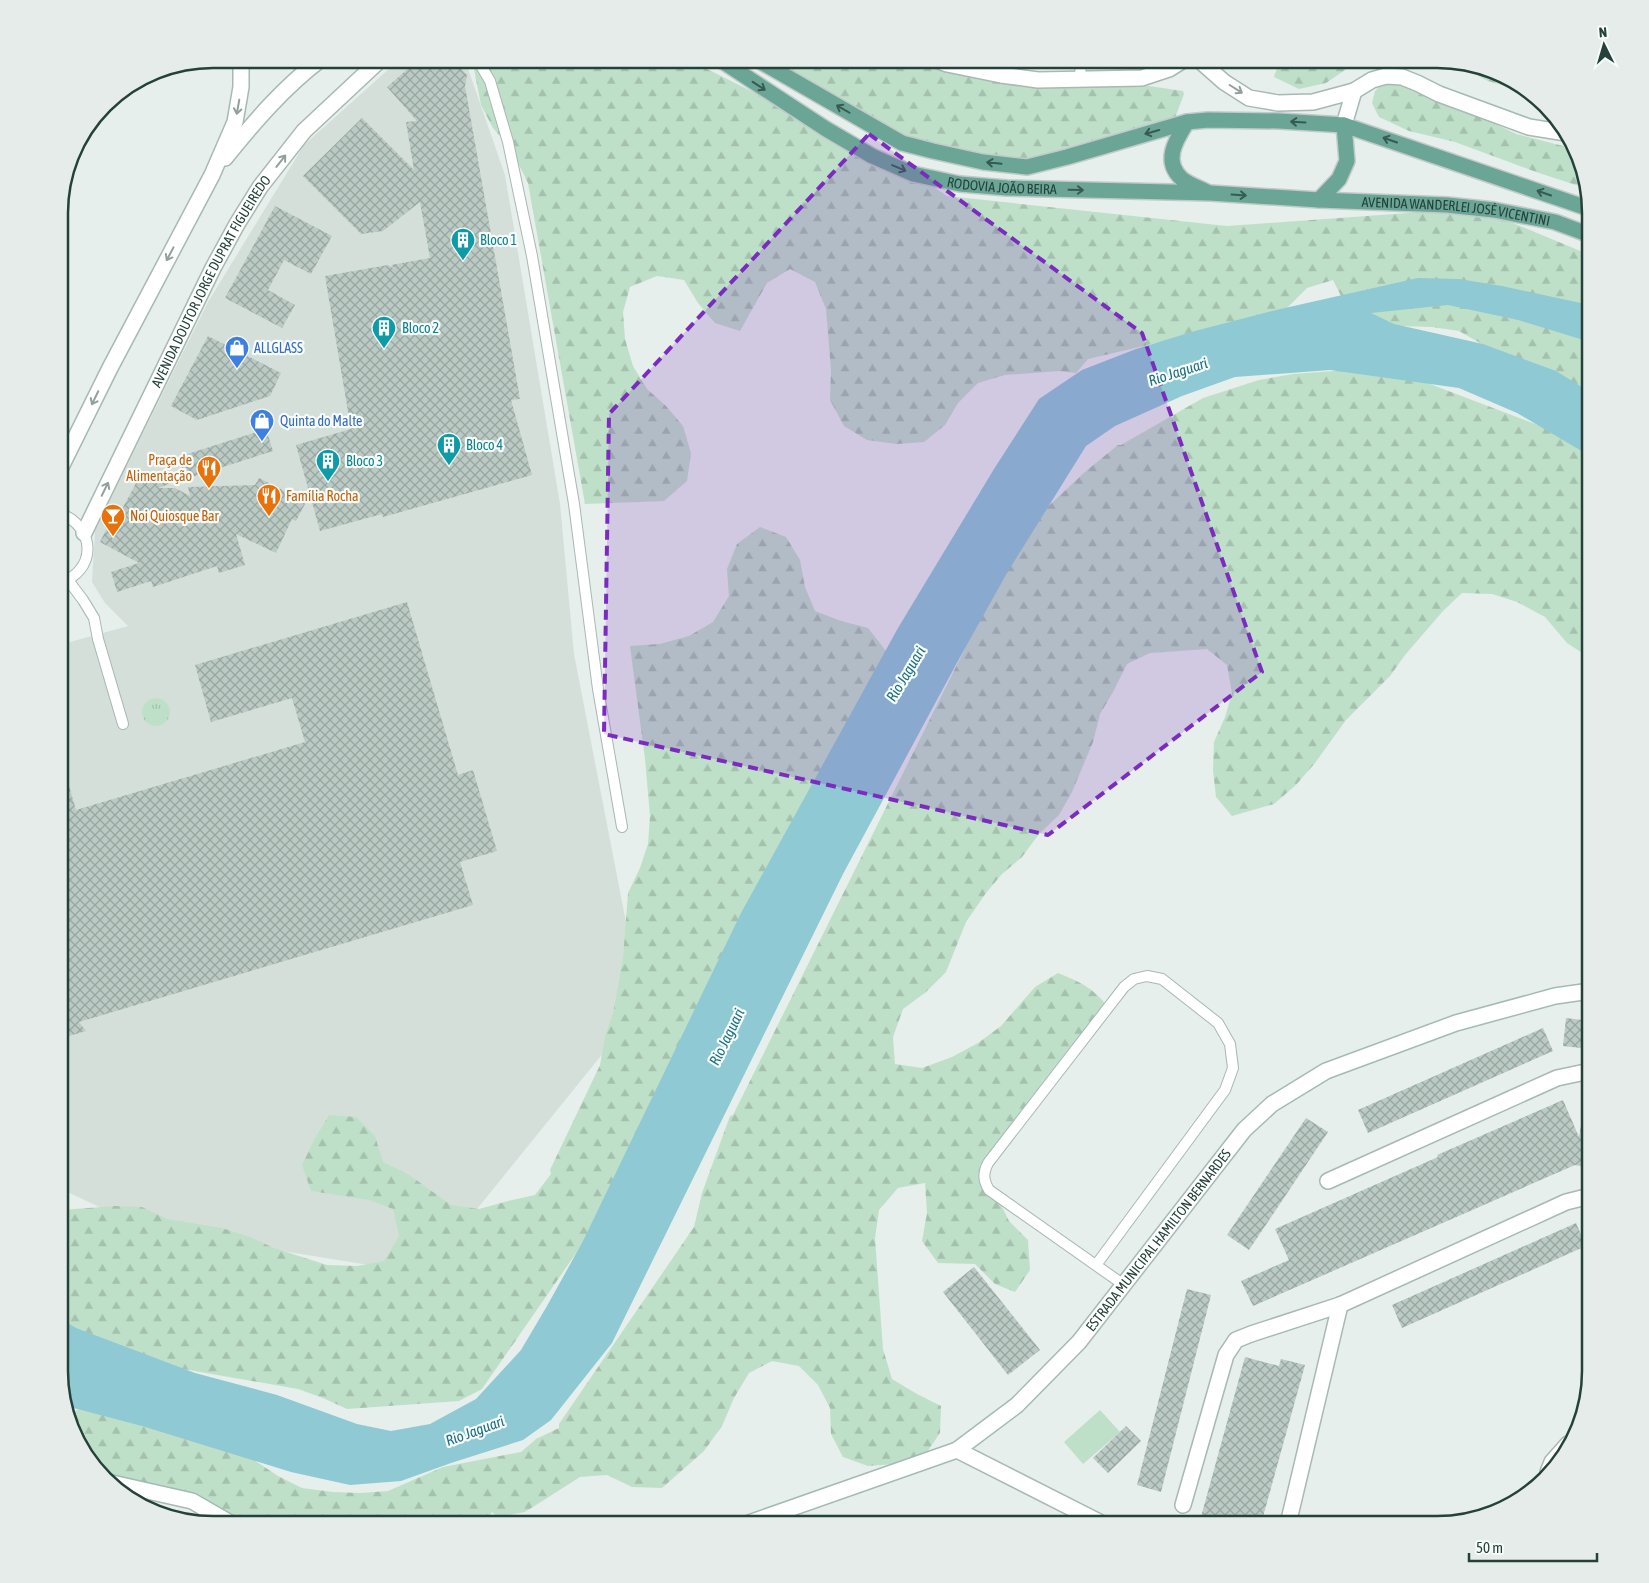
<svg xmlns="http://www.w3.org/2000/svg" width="1649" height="1583" font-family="'Asap Condensed',sans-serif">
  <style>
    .built { fill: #d4dfda }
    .grass { fill: url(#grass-tufts) }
    .forest { fill: url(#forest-firs) }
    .park { fill: #bfe0c8 }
    .water { fill: #8ec9d4 }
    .building { fill: url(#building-cross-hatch) }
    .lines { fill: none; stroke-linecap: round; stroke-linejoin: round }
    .lane-casing { stroke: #a8b8b2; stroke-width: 12 }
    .street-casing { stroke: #a8b8b2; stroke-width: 18 }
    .secondary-casing { stroke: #a4bbb3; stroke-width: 18 }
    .primary-casing { stroke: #c2cac8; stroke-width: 18 }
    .lane { stroke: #fff; stroke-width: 10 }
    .street { stroke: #fff; stroke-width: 15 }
    .secondary { stroke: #fff; stroke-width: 15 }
    .primary { stroke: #6aa596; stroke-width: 15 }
    .oneway { stroke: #365b51 }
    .oneway2 { stroke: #92a09c }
    .marked { fill: #7b2cbf; fill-opacity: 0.2; stroke: #7b2cbf; stroke-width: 4; stroke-dasharray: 10 6; stroke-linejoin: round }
    .labels { text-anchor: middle; stroke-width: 4.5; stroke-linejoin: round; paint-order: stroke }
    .street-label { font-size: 14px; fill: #24423a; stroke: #f7fbf9 }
    .culture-label { font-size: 14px; fill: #0d838f; stroke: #f7fbf9; text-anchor: start }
    .shop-label { font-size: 14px; fill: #366cbe; stroke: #f7fbf9; text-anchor: start }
    .food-label { font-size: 14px; fill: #c56008; stroke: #f7fbf9; text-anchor: start }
    .water-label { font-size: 15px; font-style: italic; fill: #1c6f80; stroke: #f7fbf9 }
    .rim { fill: none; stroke: #24423a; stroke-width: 2.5 }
  </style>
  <defs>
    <pattern id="grass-tufts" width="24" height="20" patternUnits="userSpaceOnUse" patternTransform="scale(1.25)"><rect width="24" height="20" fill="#bfe0c8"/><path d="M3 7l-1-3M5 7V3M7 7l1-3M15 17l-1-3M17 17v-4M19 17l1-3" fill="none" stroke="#a4c1ad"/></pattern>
    <pattern id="forest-firs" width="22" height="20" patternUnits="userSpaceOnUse" patternTransform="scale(1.25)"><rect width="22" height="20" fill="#bfe0c8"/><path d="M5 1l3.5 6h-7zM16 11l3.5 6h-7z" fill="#a4c1ad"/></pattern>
    <pattern id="building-cross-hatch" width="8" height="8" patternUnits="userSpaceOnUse" patternTransform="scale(1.25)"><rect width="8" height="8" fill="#bbcac4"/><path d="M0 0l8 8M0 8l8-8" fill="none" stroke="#98a6a0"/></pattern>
  </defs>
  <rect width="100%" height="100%" fill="#e6efeb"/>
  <polygon class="built" points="400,59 462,59 466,63 505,175 560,504 574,654 642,1005 473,1214 400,1270 146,1229 59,1188 59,645 128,626 105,603 92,582 95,530 208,302 304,145"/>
  <circle class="grass" cx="156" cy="712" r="14"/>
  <g class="forest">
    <polygon points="472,59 687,59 847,139 925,181 947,196 1227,226 1477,208 1590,255 1590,406 1459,331 1432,327 1398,326 1346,306 1333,280 1307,288 1288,307 1258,319 1088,359 1076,373 1059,371 1005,375 978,383 958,403 945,425 924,442 897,444 867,440 844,426 830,400 831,370 826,309 815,282 790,269 767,283 740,331 715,323 698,303 684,280 657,276 630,287 623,312 625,339 633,366 647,389 666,406 683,426 691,453 687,481 664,501 585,504 528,183 512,151 493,128 481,105"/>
    <polygon points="763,59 935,59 1009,83 1098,87 1149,86 1183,91 1184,94 1175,118 1052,155 1021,160 964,151 904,137"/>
    <polygon points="1280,59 1377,59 1348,68 1326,83 1299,89 1274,77"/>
    <polygon points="1431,59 1446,59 1504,74 1552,111 1527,99 1526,92 1488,81 1460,67"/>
    <polygon points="1403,78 1516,134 1575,149 1579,154 1585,188 1536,172 1455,142 1409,131 1379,117 1372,103 1375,91 1386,80"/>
    <path d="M 1374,368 L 1401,373 L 1590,445 L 1590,658 L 1567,643 L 1545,617 L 1517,602 L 1492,594 L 1462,593 L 1443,611 L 1405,655 L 1390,676 L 1346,720 L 1315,763 L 1296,785 L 1274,804 L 1232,816 L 1216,797 L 1213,770 L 1214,742 L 1225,717 L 1232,693 L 1227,665 L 1207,649 L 1150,653 L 1127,664 L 1113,692 L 1100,714 L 1093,742 L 1072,792 L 1059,815 L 1039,834 L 1022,857 L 1002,874 L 986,893 L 966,922 L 946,972 L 926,992 L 903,1009 L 893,1037 L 895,1064 L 922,1068 L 952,1057 L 978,1043 L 1001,1026 L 1035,987 L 1058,973 C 1078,981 1094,988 1107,1006 L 986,1175 L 1009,1221 L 1028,1240 L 1030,1270 L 1015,1292 L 995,1284 L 975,1264 L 938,1263 L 922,1241 L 927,1213 L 925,1183 L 898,1188 L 879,1210 L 875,1238 L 883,1349 L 892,1379 L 917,1394 L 941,1406 L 940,1433 L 925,1455 L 895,1464 L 868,1466 L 843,1457 L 831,1434 L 830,1408 L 818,1385 L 799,1366 L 772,1361 L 749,1373 L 734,1398 L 722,1426 L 704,1451 L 662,1488 L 632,1487 L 607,1475 L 580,1477 L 525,1512 L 498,1517 L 492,1512 L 484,1524 L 236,1524 L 157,1491 L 108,1475 L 95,1468 L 70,1429 L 67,1415 L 79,1409 L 213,1433 L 278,1476 L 302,1488 L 333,1492 L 360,1493 L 388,1491 L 443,1467 L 521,1452 L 536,1439 L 559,1428 L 559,1424 L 694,1227 L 702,1193 L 730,1116 L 733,1115 L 1017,544 L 1038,516 L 1086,471 L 1118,445 L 1121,445 L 1203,398 L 1259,380 L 1293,374 Z"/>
    <polygon points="760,527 786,537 800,560 805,587 815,611 841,621 868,628 886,651 653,1142 482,1389 459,1401 347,1409 323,1398 298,1389 109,1356 59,1335 59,1211 61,1210 115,1206 142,1207 167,1219 222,1228 250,1237 274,1248 327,1265 357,1266 384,1261 399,1236 393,1209 369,1200 311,1191 302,1165 314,1140 329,1115 356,1117 375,1136 383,1162 408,1174 451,1205 479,1209 508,1201 535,1195 551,1174 550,1170 600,1065 605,1037 613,1013 623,958 628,893 640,868 648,844 650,816 645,759 630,646 660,644 689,636 713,622 729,596 727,569 737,544"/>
  </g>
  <polygon class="park" points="1100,1410 1120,1432 1083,1464 1064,1442"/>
  <polygon class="water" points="1418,278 1459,279 1502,286 1590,305 1590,342 1518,320 1448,305 1371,313 1394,324 1483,344 1556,371 1590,392 1590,456 1517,413 1459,388 1330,370 1235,377 1182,396 1115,426 1086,446 1007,573 959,659 843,874 612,1343 551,1420 523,1440 451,1463 401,1481 350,1485 291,1472 142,1426 66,1406 59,1371 59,1318 76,1328 195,1373 277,1395 357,1424 391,1431 430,1424 476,1399 521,1350 547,1306 583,1241 741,913 898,628 994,469 1039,399 1082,370 1136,349 1195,331 1276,310"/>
  <g class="building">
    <polygon points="419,59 452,59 467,75 465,86 520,399 511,400 532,475 383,517 382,514 320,531 296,445 351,429 325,276 388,265 395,269 391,265 430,258 420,202 383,231 361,234 303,176 362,118 414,170 406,122 417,121 387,87"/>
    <polygon points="275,206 332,236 311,274 284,260 268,290 295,305 282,328 225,298"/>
    <polygon points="208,336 281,373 270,396 197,420 171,406"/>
    <polygon points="266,429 273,451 185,479 178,457"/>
    <polygon points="143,470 169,484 158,488 175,488 190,496 188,487 255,485 259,478 306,502 296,521 292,519 276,553 236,534 245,565 219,573 217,566 153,587 151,581 117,592 111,572 139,563 100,542 109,524 113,526"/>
    <polygon points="407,602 458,775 473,770 497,851 460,862 473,905 79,1022 86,1031 59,1039 59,766 63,765 76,810 305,742 292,698 211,722 195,665"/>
    <polygon points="1566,1018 1590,1021 1590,1049 1563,1046"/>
    <polygon points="1543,1028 1553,1051 1368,1133 1358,1110"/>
    <polygon points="1563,1100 1579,1137 1583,1114 1590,1115 1590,1168 1575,1165 1253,1306 1241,1281 1289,1260 1275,1229 1438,1157 1437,1155"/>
    <polygon points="1306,1118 1328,1132 1249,1250 1227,1235"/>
    <polygon points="1576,1223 1586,1246 1402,1328 1392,1305"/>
    <polygon points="974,1267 1040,1350 1008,1375 943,1292"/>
    <polygon points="1187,1289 1211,1295 1161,1492 1137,1485"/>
    <polygon points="1245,1357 1279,1366 1281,1359 1305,1365 1261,1524 1199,1524"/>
    <polygon points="1126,1426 1141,1441 1108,1473 1093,1458"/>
  </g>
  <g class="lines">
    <defs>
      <g id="lane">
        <polyline points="477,59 490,81 508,142 532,256 574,504 598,689 622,827"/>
        <polyline points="1080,79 1081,59"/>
        <polyline points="68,580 83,600 94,618 98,639 123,724"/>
        <path d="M 59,583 C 98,571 96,526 59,513"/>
        <path d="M 1096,1265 L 1225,1090 L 1233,1068 L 1230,1044 L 1218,1023 L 1162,979 L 1147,976 L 1134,979 L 1124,987 L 988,1163 C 983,1173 983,1180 989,1190 L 1124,1285"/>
      </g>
      <g id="street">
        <polyline points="934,59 947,64 1001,75 1038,80 1142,78 1169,69 1185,59"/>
        <polyline points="1198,59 1224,82 1249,98 1278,103 1313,102 1354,91"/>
        <path d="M 225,158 C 254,122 284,87 321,59"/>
        <polyline points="59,471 110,368 212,175 235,122 241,87 241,59"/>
        <path id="s1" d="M 84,533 L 213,268 L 237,224 L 260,187 L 304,131 L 381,59"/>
        <polyline points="1328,1181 1557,1078 1590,1071"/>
        <polyline points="957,1450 1103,1524"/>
        <polyline points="1548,1472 1552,1462 1568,1444"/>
        <polyline points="1183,1505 1226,1355 1236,1340 1251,1334 1340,1305 1566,1202 1590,1196"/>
        <polyline points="1288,1524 1340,1305"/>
      </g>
      <g id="secondary">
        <polyline points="1344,125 1354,91 1372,80 1386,76 1402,77 1417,83 1439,94 1529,127 1566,133"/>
        <polyline points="112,1483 192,1501 232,1524"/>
        <path id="s2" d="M 746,1524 L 957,1450 L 1017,1405 L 1079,1342 L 1244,1130 L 1272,1104 L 1326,1071 L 1456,1023 L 1555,996 L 1590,991"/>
      </g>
      <g id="primary">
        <path id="s3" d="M 719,59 L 826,129 L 872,156 L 913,174 L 960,184 L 1007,188 L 1210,193 L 1319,200 L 1447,205 L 1494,210 L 1555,222 L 1590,235"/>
        <polyline points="756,59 902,143 933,151 983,162 1027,167 1067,157 1187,122 1208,120 1279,121 1344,125 1590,209"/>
        <path d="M 1187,122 C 1176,140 1162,161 1182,179 C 1188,184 1199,188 1207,192"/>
        <polyline points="1319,200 1339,179 1347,161 1344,125"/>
      </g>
    </defs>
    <use href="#lane" class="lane-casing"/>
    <use href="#street" class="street-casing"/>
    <use href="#secondary" class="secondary-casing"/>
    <use href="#primary" class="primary-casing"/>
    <use href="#lane" class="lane"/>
    <use href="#street" class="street"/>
    <use href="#secondary" class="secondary"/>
    <use href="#primary" class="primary"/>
  </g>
  <defs><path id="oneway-shaft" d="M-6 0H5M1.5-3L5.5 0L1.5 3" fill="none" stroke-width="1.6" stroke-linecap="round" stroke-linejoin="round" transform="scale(1.25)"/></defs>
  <g class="oneway">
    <use href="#oneway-shaft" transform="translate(759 86) rotate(33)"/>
    <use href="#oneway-shaft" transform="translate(843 109) rotate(-150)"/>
    <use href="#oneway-shaft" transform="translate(1298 122) rotate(-177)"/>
    <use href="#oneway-shaft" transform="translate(1152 132) rotate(164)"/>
    <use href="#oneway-shaft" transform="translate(1390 140) rotate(-161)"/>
    <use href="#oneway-shaft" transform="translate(994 163) rotate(-174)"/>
    <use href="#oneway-shaft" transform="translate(899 168) rotate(23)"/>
    <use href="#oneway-shaft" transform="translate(1076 190) rotate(1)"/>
    <use href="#oneway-shaft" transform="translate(1544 193) rotate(-161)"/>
    <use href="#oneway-shaft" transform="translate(1239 195) rotate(4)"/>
  </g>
  <g class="oneway2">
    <use href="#oneway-shaft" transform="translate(1236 89) rotate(32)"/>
    <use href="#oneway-shaft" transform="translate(238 107) rotate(100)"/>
    <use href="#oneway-shaft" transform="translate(281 161) rotate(-52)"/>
    <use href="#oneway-shaft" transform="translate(170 254) rotate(118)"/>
    <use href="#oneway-shaft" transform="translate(95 398) rotate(116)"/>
    <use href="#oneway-shaft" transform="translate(105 489) rotate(-64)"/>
  </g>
  <path class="marked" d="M 869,134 L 1142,333 L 1262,672 L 1048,835 L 604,734 L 609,414 Z"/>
  <defs>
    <symbol id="building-pin" viewBox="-11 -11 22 30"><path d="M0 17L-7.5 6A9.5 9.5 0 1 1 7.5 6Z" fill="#0f9aa8" stroke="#f7fbf9"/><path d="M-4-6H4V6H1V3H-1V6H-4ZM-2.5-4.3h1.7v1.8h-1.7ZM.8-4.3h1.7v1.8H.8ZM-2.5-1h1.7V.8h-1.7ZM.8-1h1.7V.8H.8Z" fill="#fff"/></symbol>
    <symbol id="shop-pin" viewBox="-11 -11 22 30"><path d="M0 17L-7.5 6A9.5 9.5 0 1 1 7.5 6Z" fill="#3f7fe0" stroke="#f7fbf9"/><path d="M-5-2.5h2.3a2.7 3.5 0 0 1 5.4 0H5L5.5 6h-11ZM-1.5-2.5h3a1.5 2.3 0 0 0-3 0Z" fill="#fff"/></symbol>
    <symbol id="restaurant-pin" viewBox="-11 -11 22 30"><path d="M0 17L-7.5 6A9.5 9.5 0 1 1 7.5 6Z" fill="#e8710a" stroke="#f7fbf9"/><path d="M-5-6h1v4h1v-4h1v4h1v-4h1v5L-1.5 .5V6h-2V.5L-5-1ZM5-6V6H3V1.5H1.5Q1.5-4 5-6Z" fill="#fff"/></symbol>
    <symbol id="bar-pin" viewBox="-11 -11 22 30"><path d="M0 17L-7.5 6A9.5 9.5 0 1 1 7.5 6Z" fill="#e8710a" stroke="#f7fbf9"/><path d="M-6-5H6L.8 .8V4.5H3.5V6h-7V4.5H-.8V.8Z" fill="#fff"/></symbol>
  </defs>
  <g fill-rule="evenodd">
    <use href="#building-pin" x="449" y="226" width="28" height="38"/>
    <use href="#building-pin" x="370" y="314" width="28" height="38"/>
    <use href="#shop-pin" x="223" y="334" width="28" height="38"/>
    <use href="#shop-pin" x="248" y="407" width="28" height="38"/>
    <use href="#building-pin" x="435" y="431" width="28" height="38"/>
    <use href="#building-pin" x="314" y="447" width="28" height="38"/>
    <use href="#restaurant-pin" x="195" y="454" width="28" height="38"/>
    <use href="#restaurant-pin" x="255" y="482" width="28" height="38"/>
    <use href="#bar-pin" x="99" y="502" width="28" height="38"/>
  </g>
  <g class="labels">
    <g class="street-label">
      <text dy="5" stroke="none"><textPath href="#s3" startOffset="316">RODOVIA JOÃO BEIRA</textPath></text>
      <text dy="5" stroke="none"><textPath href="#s3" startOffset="771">AVENIDA WANDERLEI JOSÉ VICENTINI</textPath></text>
      <text dy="5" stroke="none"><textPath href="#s1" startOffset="282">AVENIDA DOUTOR JORGE DUPRAT FIGUEIREDO</textPath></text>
      <text dy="5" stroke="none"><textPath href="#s2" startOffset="516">ESTRADA MUNICIPAL HAMILTON BERNARDES</textPath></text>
    </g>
    <g class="culture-label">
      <text x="480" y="245">Bloco 1</text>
      <text x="402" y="333">Bloco 2</text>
      <text x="466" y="450">Bloco 4</text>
      <text x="346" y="466">Bloco 3</text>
    </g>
    <g class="shop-label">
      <text x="254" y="353">ALLGLASS</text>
      <text x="280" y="426">Quinta do Malte</text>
    </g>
    <g class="food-label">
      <text x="192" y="465" text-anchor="end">Praça de<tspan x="192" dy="16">Alimentação</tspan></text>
      <text x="286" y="501">Família Rocha</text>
      <text x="130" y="521">Noi Quiosque Bar</text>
    </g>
    <g class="water-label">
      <text transform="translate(1178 372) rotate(-18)" y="5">Rio Jaguari</text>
      <text transform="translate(906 674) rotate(-59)" y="5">Rio Jaguari</text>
      <text transform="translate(727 1037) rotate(-64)" y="5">Rio Jaguari</text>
      <text transform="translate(475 1431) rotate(-20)" y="5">Rio Jaguari</text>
    </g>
  </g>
  <path d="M0 0H1649V1583H0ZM213 68H1437A145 145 0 0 1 1582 213V1371A145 145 0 0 1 1437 1516H213A145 145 0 0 1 68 1371V213A145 145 0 0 1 213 68Z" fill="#e6ecea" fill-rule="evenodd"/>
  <path class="rim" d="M213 68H1437A145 145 0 0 1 1582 213V1371A145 145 0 0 1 1437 1516H213A145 145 0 0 1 68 1371V213A145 145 0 0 1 213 68Z"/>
  <g transform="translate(1604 45) rotate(355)" stroke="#f7fbf9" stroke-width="4" paint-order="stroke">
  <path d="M0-4L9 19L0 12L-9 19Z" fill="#24423a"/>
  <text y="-8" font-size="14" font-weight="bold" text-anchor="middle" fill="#24423a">N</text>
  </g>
  <path d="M1469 1553v8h128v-8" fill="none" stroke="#24423a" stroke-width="2.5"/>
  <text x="1476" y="1553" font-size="15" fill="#24423a" stroke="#f7fbf9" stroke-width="4" paint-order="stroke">50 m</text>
</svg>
